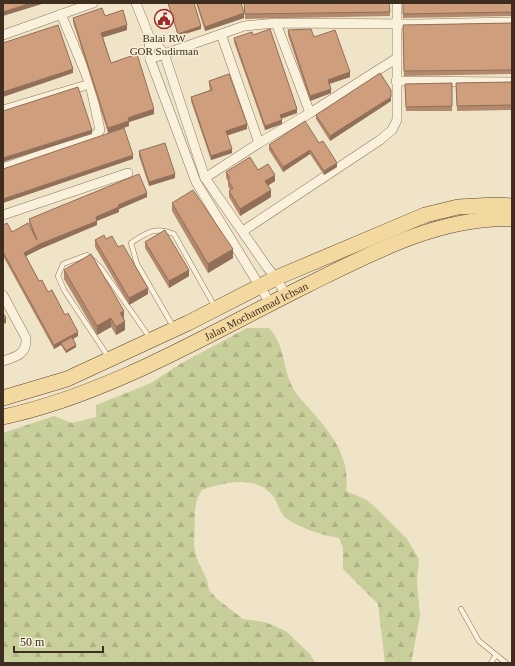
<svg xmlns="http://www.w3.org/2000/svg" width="515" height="666" font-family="'Times New Roman',serif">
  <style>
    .forest { fill: url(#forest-firs) }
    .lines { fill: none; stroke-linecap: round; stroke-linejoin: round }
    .lane-casing { stroke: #8d765c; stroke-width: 5.5 }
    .street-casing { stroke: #8d765c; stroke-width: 10 }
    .primary-casing { stroke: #5b4430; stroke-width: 16 }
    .lane { stroke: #faf1dc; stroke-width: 4.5 }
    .street { stroke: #faf1dc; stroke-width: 9 }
    .primary { stroke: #f3d9a0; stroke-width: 15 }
    .wall { fill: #b2896c }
    .shaded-wall { fill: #916f58 }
    .building { fill: #cf9f7d; stroke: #916f58 }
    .labels { text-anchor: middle; stroke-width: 3; stroke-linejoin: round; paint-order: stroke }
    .poi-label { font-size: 11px; fill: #3d2e20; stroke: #f7eed8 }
    .street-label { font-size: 11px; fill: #3d2e20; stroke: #f7eed8 }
  </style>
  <defs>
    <pattern id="forest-firs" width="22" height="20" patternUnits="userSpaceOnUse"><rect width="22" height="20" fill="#c9cf9b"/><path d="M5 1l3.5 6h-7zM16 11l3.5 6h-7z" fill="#aeb285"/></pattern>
  </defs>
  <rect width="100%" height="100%" fill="#f0e4c8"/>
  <path class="forest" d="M 247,328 L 269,328 C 286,346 282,368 293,388 C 296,395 303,401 308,407 C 330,432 351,456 346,491 L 367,500 L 376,508 L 407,539 L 419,559 L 417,582 L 420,616 L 411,663 L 385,663 L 378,604 L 343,569 L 343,548 L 339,538 C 322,535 302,529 287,519 C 280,514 279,506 275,499 C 259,474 225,482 202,490 L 197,499 L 195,511 L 194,546 L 197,559 L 207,580 L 209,590 L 217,599 L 243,619 L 265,622 L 286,631 L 310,654 L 315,663 L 3,663 L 3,433 L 54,416 L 72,423 L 96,417 L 96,405 L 151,383 L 180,364 Z"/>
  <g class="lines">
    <defs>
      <g id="lane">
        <path d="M 174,328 L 137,264 L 131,243 C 147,232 156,226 174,234 L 215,307"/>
        <polyline points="109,358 64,290 58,276 63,264 87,255 101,268 150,338"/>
        <polyline points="461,609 479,641 506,663"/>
        <polyline points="491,663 496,655"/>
      </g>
      <g id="street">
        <polyline points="136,3 149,36 164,53 205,178 267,267 276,278 286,295"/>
        <polyline points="221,34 259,143 310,113 276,23"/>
        <polyline points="3,35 93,3"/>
        <polyline points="149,36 150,59 196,182 270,303"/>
        <polyline points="150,59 244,26 276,23 417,24 512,22"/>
        <polyline points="396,81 512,82"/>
        <polyline points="3,110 90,84"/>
        <polyline points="310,113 397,58"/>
        <polyline points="3,168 95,136 100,130 90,84 61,14"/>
        <polyline points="205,178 259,143"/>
        <polyline points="3,215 128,173"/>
        <polyline points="243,231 380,140 392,130 397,120 397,3"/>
        <path d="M 3,295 L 26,338 C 27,354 16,357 3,361"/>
      </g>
      <g id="primary">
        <polyline points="3,398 67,379 188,323 276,278 425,215 458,207 495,205 512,206"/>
        <path id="s1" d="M 3,417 C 110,394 210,333 307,285 C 370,254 440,216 512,219"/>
      </g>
    </defs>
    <use href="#lane" class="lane-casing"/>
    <use href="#street" class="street-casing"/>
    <use href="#primary" class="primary-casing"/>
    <use href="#lane" class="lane"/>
    <use href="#street" class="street"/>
    <use href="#primary" class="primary"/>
  </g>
  <g class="wall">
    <polygon points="168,3 194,3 201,29 178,36"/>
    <polygon points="196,3 241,3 244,18 205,31"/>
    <polygon points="244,3 389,3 390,16 245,19"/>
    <polygon points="403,3 512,3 512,16 403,18"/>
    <polygon points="157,12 172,24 161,27 157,15"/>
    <polygon points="105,16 127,30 103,37 111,63 154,114 129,122 129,126 108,133 73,22 73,18"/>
    <polygon points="512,23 512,74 404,76 403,25"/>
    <polygon points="288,30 314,37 350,77 330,84 331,93 310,101 288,35"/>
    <polygon points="253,35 297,113 281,119 282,124 265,130 234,42 234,38"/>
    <polygon points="209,81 247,129 227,135 232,153 211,160 191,101 191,97 210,90 209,85"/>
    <polygon points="512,82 512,110 457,111 456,83"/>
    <polygon points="452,83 452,111 406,111 405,84"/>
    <polygon points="391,101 330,141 316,119 316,115"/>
    <polygon points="319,143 337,167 324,175 310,154 283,172 269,150 269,145"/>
    <polygon points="139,151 175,178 149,186 139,156"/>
    <polygon points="258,170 275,181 268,186 271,197 240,216 229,197 229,191 230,190 228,186 228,181 226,178 226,172"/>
    <polygon points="147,197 119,209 119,212 97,221 97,225 40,249 26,256 39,281 65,315 78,336 73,339 76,347 66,353 61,345 54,349 3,256 3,225 12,232 32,230 29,223 29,219"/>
    <polygon points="172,203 233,258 208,273 172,211"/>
    <polygon points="106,239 148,294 129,305 95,247 95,240"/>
    <polygon points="145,242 189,276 169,288 145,248"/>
    <polygon points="64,270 124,319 125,330 116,335 111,327 97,335 64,279"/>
  </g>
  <g class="shaded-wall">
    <polygon points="31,3 45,3 3,16 3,12"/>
    <polygon points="244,13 244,18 205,31 205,27"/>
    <polygon points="172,21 172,24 161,27 161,25"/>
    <polygon points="127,25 127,30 101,38 101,33"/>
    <polygon points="201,26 201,29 178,36 178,34"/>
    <polygon points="73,69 73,73 3,97 3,92"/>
    <polygon points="350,72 350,77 328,84 328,80"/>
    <polygon points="331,89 331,93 310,101 310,96"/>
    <polygon points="391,97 391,101 330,141 330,136"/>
    <polygon points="154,109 154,114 129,122 129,126 108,133 108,128 128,118"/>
    <polygon points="297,109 297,113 280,119 280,115"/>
    <polygon points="282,120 282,124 265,130 265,126"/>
    <polygon points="247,124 247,129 226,136 226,131"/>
    <polygon points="92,130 92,134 3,162 3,158"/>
    <polygon points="232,149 232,153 211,160 211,156"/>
    <polygon points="310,150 310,154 283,172 283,167"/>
    <polygon points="133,155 133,159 3,203 3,199"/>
    <polygon points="337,163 337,167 324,175 324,171"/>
    <polygon points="175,174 175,178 149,186 149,182"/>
    <polygon points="275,175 275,181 265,187 265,181"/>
    <polygon points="271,190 271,197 240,216 240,209"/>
    <polygon points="147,193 147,197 119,209 119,212 96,221 96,217 118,205"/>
    <polygon points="97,221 97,225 40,249 24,257 24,253 40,244"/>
    <polygon points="233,249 233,258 208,273 208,264"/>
    <polygon points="189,270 189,276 169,288 169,281"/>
    <polygon points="148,288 148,294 129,305 129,298"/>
    <polygon points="124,311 124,319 120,313"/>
    <polygon points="6,318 6,323 3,324 3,320"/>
    <polygon points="111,318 111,327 97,335 97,326"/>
    <polygon points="125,321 125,330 116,335 116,327"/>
    <polygon points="78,332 78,336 62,345 61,343 61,345 54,349 54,345"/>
    <polygon points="76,345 76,347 66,353 66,351"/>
  </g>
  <g class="building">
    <polygon points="3,3 31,3 3,12"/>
    <polygon points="168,3 194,3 201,26 178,34"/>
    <polygon points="197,3 241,3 244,13 205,27"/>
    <polygon points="244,3 389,3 390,12 245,14"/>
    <polygon points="403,3 512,3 512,12 403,14"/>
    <polygon points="102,8 105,16 123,10 127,25 101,33 111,63 137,54 154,109 128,118 129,121 108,128 73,18"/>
    <polygon points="167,9 172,21 161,25 157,12"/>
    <polygon points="512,23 512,70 404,71 403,25"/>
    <polygon points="58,25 73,69 3,92 3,43"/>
    <polygon points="270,29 297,109 280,115 282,120 265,126 234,38 252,32 253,35"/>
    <polygon points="311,29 314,37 335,30 350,72 328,80 331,89 310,96 288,30"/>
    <polygon points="380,73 391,90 391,97 330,136 316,115"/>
    <polygon points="229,74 247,124 226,131 232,149 211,156 191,97 212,90 209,81"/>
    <polygon points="512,82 512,105 457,106 456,83"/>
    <polygon points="452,83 452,106 406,107 405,84"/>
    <polygon points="78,87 92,130 3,158 3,111"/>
    <polygon points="305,121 319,143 323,141 337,163 324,171 310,150 283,167 269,145"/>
    <polygon points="124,128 133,155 3,199 3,169"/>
    <polygon points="165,143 175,174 149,182 139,151"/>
    <polygon points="250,157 258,170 268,164 275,175 265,181 271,190 240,209 229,191 233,188 228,180 230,178 226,172"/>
    <polygon points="139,174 147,193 118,205 119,207 96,217 97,221 40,244 24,253 39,281 42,280 48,292 52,290 65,315 68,313 78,332 54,345 3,252 3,225 7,223 12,232 28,223 37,240 29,219"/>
    <polygon points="193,190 233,249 208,264 172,203"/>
    <polygon points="165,230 189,270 169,281 145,242"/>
    <polygon points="104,235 106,239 112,236 118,247 123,245 148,288 129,298 95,240"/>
    <polygon points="91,254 124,311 120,313 125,321 116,327 111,318 97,326 64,270"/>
    <polygon points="3,313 6,318 3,320"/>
    <polygon points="72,337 76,345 66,351 61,343"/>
  </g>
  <defs>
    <symbol id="civic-ring" viewBox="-11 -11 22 22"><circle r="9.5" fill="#f7eed8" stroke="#9e2a2b" stroke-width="1.5"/><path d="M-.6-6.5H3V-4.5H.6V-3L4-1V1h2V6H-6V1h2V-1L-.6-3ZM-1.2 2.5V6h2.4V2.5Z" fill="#9e2a2b"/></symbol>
  </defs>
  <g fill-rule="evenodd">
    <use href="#civic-ring" x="153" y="8" width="22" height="22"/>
  </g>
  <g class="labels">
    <g class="poi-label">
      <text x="164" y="42">Balai RW<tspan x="164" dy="13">GOR Sudirman</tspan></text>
    </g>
    <g class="street-label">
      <text dy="4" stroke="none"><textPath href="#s1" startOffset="275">Jalan Mochammad Ichsan</textPath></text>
    </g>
  </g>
  <rect width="515" height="666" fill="none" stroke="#3d2e20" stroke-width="8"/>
  <path d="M14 646v6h89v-6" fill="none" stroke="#3d2e20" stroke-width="2"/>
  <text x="20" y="646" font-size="12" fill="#3d2e20" stroke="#f7eed8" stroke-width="3" paint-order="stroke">50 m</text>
</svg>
